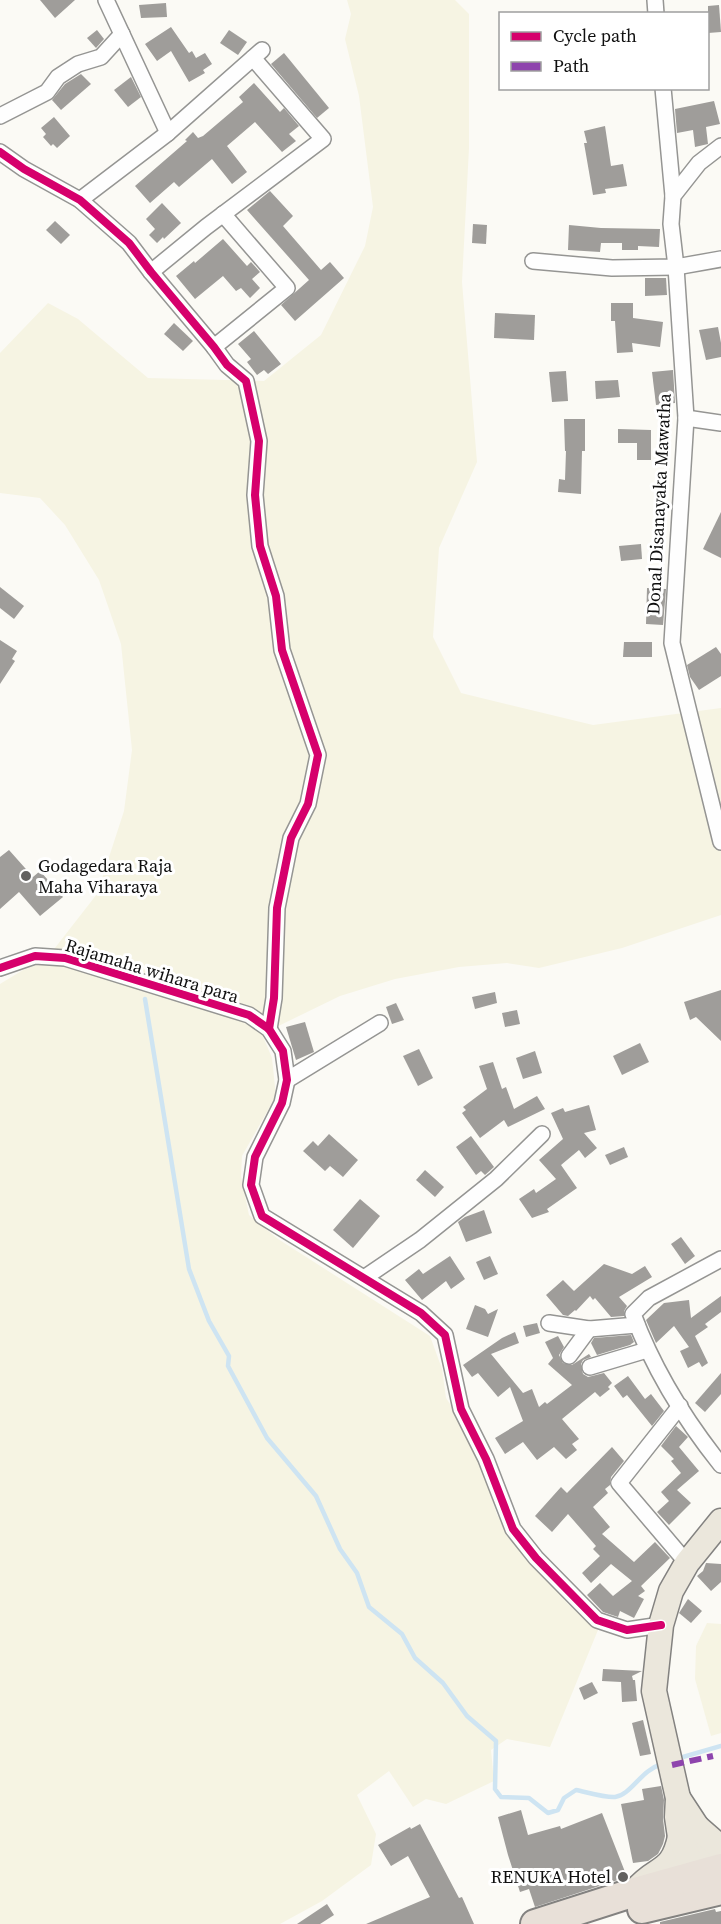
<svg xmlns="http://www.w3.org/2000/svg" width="721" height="1924" font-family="'Source Serif 4',serif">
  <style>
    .farmland { fill: #f6f4e3 }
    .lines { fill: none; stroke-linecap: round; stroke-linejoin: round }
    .stream { stroke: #cee4f2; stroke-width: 4.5 }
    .building { fill: #9f9d9a }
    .street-casing { stroke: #959593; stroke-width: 18 }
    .primary-casing { stroke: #838280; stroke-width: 27 }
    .highway-casing { stroke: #838280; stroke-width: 32 }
    .street { stroke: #fefefe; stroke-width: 15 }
    .primary { stroke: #ebe7dc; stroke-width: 24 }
    .highway { stroke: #e8e0d8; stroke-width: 28 }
    .quiet { stroke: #8e44ad; stroke-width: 6; stroke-dasharray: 12 6; stroke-linecap: butt }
    .cycleway-casing { stroke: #fff; stroke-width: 11 }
    .cycleway { stroke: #d6006c; stroke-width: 8 }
    .poi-dot { fill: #626160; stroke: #fff; stroke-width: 2 }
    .labels { text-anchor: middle; stroke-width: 6; stroke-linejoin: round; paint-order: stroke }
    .street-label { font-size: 18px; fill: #0f0f0f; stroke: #fff }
    .poi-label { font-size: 18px; fill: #0f0f0f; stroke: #fff; text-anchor: start }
  </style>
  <rect width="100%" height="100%" fill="#fbfaf5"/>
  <g class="farmland">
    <polygon points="347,0 455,0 469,14 469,148 462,282 477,462 439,548 433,637 461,693 593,725 721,708 721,915 622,948 539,968 507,963 459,967 395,979 340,996 262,1034 272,1058 276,1096 242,1156 241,1176 249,1215 278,1239 430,1336 442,1369 446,1398 474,1440 497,1515 567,1603 598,1630 550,1747 507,1739 491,1750 494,1781 446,1804 426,1799 413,1807 389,1771 357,1795 376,1834 371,1865 322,1901 280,1924 0,1924 0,984 23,970 44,962 97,894 124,811 132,750 121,644 99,580 65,525 40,498 0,493 0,353 48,303 78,319 148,378 264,381 321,335 365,246 373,207 359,96 345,39 351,14"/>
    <polygon points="707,1623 721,1624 721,1733 711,1736 695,1679 696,1646"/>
  </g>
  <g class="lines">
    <g class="stream">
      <path d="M 145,999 L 189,1269 L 209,1321 L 229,1356 L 228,1366 L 267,1438 L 316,1496 L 340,1549 L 357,1573 L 369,1607 L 402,1634 L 415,1658 L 443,1683 L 467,1716 L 496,1741 L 495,1789 L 501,1797 L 529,1798 L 548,1813 L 558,1810 L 564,1798 L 576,1790 C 586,1792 606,1798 615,1797 C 631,1795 641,1770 662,1764"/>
      <polyline points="676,1759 721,1746"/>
    </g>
  </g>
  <g class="building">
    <polygon points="40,0 75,0 55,18"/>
    <polygon points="166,3 167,17 141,18 139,5"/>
    <polygon points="719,5 721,32 708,33 708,6"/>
    <polygon points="171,27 189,53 192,51 196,58 205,53 212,64 203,70 205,73 189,82 171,51 157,61 145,44"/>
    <polygon points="97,30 104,39 96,48 87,38"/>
    <polygon points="229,30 247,42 238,55 220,43"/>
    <polygon points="284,53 329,108 317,118 271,64"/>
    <polygon points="81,74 91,84 61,110 52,100 65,84"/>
    <polygon points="131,77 141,97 128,107 114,90"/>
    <polygon points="254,83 280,112 284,108 299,126 289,134 296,141 282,152 255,122 227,146 247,172 232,184 212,159 179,187 174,182 150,203 135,186 187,141 185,140 193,132 198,138 203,136 243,102 239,97"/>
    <polygon points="714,101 720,124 706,127 708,144 695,147 693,130 677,133 675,109"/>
    <polygon points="54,117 70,136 57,148 53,144 51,146 43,137 46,134 41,128"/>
    <polygon points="605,126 611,166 623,164 627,186 605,189 606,193 593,195 584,143 587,143 584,131"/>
    <polygon points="270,191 293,216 283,226 321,270 330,262 344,278 295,321 281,305 309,280 247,210"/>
    <polygon points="162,203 181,223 164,239 163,237 157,243 149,235 155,229 146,219"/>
    <polygon points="55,221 70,235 61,244 46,230"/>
    <polygon points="473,224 487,225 486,244 472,243"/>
    <polygon points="569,225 601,228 660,229 659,247 638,246 638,250 622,250 622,243 601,243 600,252 568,250"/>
    <polygon points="223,239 247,266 251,262 260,272 252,279 260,288 250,298 241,288 236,291 223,276 195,299 176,276 194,261 195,263"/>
    <polygon points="645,278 666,278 667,295 645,296"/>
    <polygon points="611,303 633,303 633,318 663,322 660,347 632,343 633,352 617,353 615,321 611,321"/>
    <polygon points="495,313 535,315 534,340 494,338"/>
    <polygon points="174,323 193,341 183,351 164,334"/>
    <polygon points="718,327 721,343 721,357 706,360 699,330"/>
    <polygon points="254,331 281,364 268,374 264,370 257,375 247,362 251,359 238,344"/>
    <polygon points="673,370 675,403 656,405 652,372"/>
    <polygon points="566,371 568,401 552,402 549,372"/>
    <polygon points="618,380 620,397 596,399 595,381"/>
    <polygon points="564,419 585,419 585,451 582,451 581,494 558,492 559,479 565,480 566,451 565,451"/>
    <polygon points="618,429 651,430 651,460 637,460 637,443 618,443"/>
    <polygon points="721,512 721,558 703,549"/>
    <polygon points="641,544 642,559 621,561 619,546"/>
    <polygon points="0,587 24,606 14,619 0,608"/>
    <polygon points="647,588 666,589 663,625 646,624"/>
    <polygon points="0,640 17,651 12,659 15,661 0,684"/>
    <polygon points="624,642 652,642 652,657 623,657"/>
    <polygon points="716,647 721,654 721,676 699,690 690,677 687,665"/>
    <polygon points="9,850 33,877 40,871 63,897 40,916 19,892 0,909 0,857"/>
    <polygon points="721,990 721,1041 696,1017 690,1020 684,1002"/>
    <polygon points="495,992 497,1003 475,1009 472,997"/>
    <polygon points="396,1003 404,1020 392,1024 386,1007"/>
    <polygon points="517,1010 520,1024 505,1027 502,1013"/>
    <polygon points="305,1022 314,1052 296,1060 286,1027"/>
    <polygon points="640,1043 649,1062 622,1075 613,1056"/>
    <polygon points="419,1049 433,1078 418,1086 403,1056"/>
    <polygon points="535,1051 542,1073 523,1079 516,1058"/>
    <polygon points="493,1062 502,1089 506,1087 514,1109 537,1096 545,1109 508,1127 504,1120 480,1138 462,1113 466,1110 463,1107 487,1089 479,1066"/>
    <polygon points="589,1105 596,1130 584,1133 597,1148 585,1158 579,1150 561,1165 577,1188 547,1209 549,1212 532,1218 519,1199 534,1189 536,1193 556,1179 539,1160 563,1139 551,1113 563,1108 565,1112"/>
    <polygon points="329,1134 358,1160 343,1177 330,1166 325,1171 303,1151 313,1141 318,1146"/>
    <polygon points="471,1136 494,1167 485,1175 481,1171 476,1175 456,1147"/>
    <polygon points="624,1147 628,1157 610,1165 605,1155"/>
    <polygon points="425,1170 444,1187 435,1197 416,1180"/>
    <polygon points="360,1199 380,1216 353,1248 333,1230"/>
    <polygon points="484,1210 492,1233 466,1242 458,1222 465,1217"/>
    <polygon points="681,1237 695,1256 685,1264 671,1244"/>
    <polygon points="450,1256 465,1279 451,1289 446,1281 422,1300 405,1280 419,1269 423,1274"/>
    <polygon points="490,1256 498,1274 484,1280 476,1262"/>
    <polygon points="604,1264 632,1274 645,1266 652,1277 619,1297 627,1306 624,1311 624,1316 611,1317 595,1298 593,1300 590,1296 576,1311 575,1310 568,1316 563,1315 546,1295 563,1280 574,1291"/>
    <polygon points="721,1296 721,1312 705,1324 708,1327 695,1336 708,1363 702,1367 699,1362 688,1368 680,1351 689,1347 674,1326 656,1343 646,1320 664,1303 689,1300 691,1318"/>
    <polygon points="475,1305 485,1309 488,1314 498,1309 488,1337 466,1329"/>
    <polygon points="537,1323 540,1333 526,1337 523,1326"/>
    <polygon points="515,1332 519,1343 491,1354 523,1393 532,1389 539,1407 545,1402 547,1404 572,1385 548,1364 553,1358 545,1342 558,1336 564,1347 559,1355 563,1363 572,1365 589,1354 591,1357 583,1360 581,1364 583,1374 588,1377 604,1373 612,1383 608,1387 610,1389 600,1397 595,1392 562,1419 579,1439 572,1444 577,1450 566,1459 554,1447 537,1460 523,1442 505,1454 495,1438 523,1421 510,1387 498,1397 478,1373 472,1377 463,1365 502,1338"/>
    <polygon points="631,1335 634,1342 630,1345 597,1355 591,1343 594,1338"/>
    <polygon points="721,1373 721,1394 705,1412 695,1403"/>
    <polygon points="628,1376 645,1399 651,1394 664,1411 652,1426 627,1395 623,1398 614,1386"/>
    <polygon points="676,1426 688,1437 679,1447 699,1471 677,1490 691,1503 669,1525 657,1512 669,1501 661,1492 681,1473 671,1461 674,1459 661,1446"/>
    <polygon points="612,1447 624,1461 611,1477 610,1485 605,1489 608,1493 593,1507 610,1527 602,1534 634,1562 655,1542 670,1558 641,1586 645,1591 638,1596 644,1599 634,1618 620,1611 618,1617 603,1612 587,1595 600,1583 613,1596 632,1581 611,1564 591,1583 582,1573 600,1556 593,1549 596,1546 568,1514 552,1532 535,1516 561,1487 567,1493"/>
    <polygon points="706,1563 721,1564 721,1582 711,1591 697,1576 703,1571"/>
    <polygon points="688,1599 702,1611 691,1623 679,1613"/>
    <polygon points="603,1669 642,1671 632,1676 633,1680 635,1680 637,1701 622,1702 621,1682 602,1681"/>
    <polygon points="592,1682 598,1693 584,1700 579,1688"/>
    <polygon points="643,1720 651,1754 640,1756 632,1723"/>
    <polygon points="661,1786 664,1800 663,1819 665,1836 663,1844 658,1854 648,1861 633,1863 621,1804 644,1800 642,1789"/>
    <polygon points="521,1810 528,1835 560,1826 561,1829 602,1813 627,1877 535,1907 529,1889 520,1892 508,1855 498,1817"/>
    <polygon points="420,1824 459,1898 462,1897 474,1924 366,1924 430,1897 408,1856 391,1866 378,1845 410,1827 411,1829"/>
    <polygon points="327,1904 334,1915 320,1924 297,1924"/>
    <polygon points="715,1909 716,1912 721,1911 721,1924 660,1924 660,1922"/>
  </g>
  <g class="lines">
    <defs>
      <g id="street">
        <polyline points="106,0 168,133"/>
        <polyline points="655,0 656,14"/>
        <polyline points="663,88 673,196"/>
        <polyline points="0,116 47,92 58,77 78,64 101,57 122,34"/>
        <polyline points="721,146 699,163 673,196 671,224 676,267 686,418 672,643 721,842"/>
        <polyline points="0,152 24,169 80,200 129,243 151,272 214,347 227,365 246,381 259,441 255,495 260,546 276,596 282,650 318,755 308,804 291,838 277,908 274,998 269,1029"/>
        <polyline points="80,200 168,133 262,50"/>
        <polyline points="533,261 612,268 676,267 721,259"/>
        <polyline points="151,272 206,227 323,139 253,58"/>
        <polyline points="214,347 287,288 223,214"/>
        <polyline points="686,418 721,423"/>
        <polyline points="0,968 35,956 65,958 249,1015 269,1029 283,1051 287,1080 282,1103 255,1157 251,1185 262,1216 421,1313 445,1335 461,1409 486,1459 513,1529 536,1558 597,1620 627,1630 661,1625"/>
        <polyline points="287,1080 380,1023"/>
        <path d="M 721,1259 L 649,1298 L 633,1314 C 653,1368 685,1420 721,1465"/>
        <polyline points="364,1278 420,1240 496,1179 542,1134"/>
        <polyline points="549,1323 589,1329 637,1325"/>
        <polyline points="569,1356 589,1329"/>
        <polyline points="590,1367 647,1350"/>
        <polyline points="680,1406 619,1483 687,1563"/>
      </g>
      <g id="primary">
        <polyline points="678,1798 697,1827 705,1867"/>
        <polyline points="697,1827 721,1848"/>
        <path d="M 636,1890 C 657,1865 672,1875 680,1837"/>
        <polyline points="700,1893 689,1859 680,1837 677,1817 678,1798 654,1691 661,1625 671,1591 687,1563 721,1521"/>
      </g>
      <g id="highway">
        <polyline points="642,1909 721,1890"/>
        <polyline points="535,1924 635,1892 721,1868"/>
      </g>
    </defs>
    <use href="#street" class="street-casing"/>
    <use href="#primary" class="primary-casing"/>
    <use href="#highway" class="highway-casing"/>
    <use href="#street" class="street"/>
    <use href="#primary" class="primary"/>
    <use href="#highway" class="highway"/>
    <polyline class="quiet" points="672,1765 713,1756"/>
    <defs>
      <g id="cycleway">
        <polyline points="0,152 24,169 80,200 129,243 151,272 214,347 227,365 246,381 259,441 255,495 260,546 276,596 282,650 318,755 308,804 291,838 277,908 274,998 269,1029"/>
        <polyline points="0,968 35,956 65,958 249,1015 269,1029 283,1051 287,1080 282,1103 255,1157 251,1185 262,1216 421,1313 445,1335 461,1409 486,1459 513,1529 536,1558 597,1620 627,1630 661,1625"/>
      </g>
    </defs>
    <use href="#cycleway" class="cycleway-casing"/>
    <use href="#cycleway" class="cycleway"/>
  </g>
  <g class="poi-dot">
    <circle cx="26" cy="876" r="6"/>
    <circle cx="623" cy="1877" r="6"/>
  </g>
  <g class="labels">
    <g class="street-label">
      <text transform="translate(659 504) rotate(-87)" y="6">Donal Disanayaka Mawatha</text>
      <text transform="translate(152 971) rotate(17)" y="6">Rajamaha wihara para</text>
    </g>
    <g class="poi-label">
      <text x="38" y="872">Godagedara Raja<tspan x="38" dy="21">Maha Viharaya</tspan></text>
      <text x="611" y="1883" text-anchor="end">RENUKA Hotel</text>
    </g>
  </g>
  <rect x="499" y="12" width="210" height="78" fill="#ffffff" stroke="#9f9f9f" stroke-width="1.5"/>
  <rect x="511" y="32" width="30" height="9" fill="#d6006c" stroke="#9f9f9f" stroke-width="1.5"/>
  <text x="553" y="42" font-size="18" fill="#0f0f0f">Cycle path</text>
  <rect x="511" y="62" width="30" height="9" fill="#8e44ad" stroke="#9f9f9f" stroke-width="1.5"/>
  <text x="553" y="72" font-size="18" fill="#0f0f0f">Path</text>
</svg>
